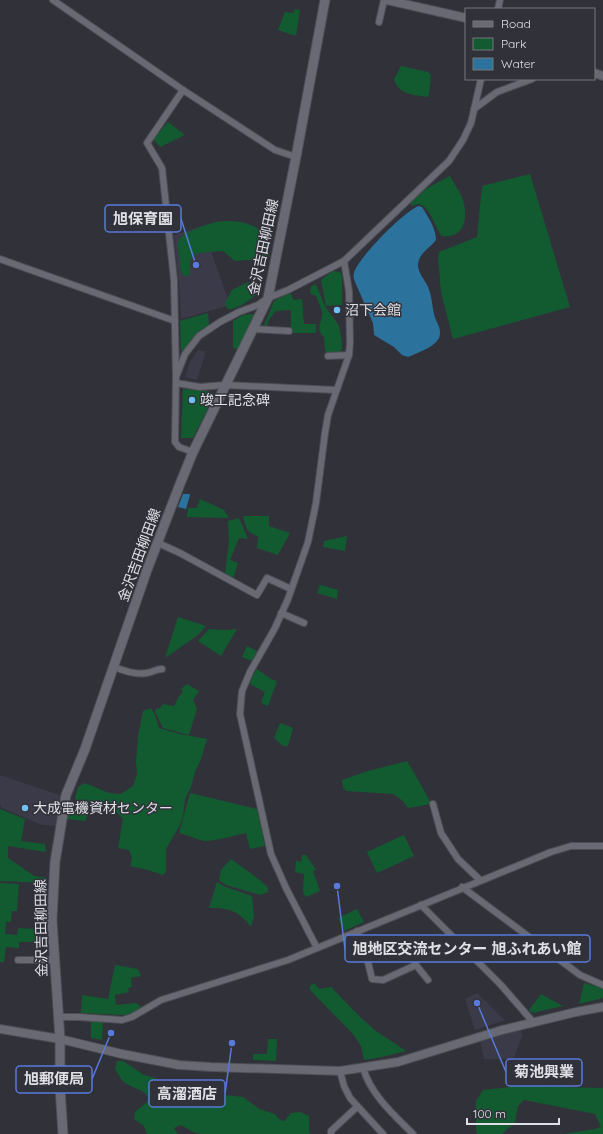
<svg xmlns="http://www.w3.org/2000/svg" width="603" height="1134" font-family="Quicksand,'Noto Sans JP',sans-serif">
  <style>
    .built { fill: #3a3a49 }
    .green { fill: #125b31 }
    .water { fill: #2b729d }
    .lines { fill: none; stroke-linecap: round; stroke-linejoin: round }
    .minor-casing { stroke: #4d4d54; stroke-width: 8 }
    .tertiary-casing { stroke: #4d4d54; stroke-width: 10 }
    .secondary-casing { stroke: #4d4d54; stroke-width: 11 }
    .minor { stroke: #696973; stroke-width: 6 }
    .tertiary { stroke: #696973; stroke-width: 8 }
    .secondary { stroke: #696973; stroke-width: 9 }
    .poi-dot { fill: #6ec2f3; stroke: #31313a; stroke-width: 1.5 }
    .labels { text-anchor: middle; stroke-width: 3; stroke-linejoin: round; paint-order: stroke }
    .street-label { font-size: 14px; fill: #e0e0e6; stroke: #31313a }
    .poi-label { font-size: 14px; fill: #e0e0e6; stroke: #31313a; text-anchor: start }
    .leader { fill: none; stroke: #587adc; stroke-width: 1.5 }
    .callout-dot { fill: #587adc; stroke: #31313a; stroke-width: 1.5 }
    .callout { fill: #31313a; stroke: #587adc; stroke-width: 1.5 }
    .callout-label { font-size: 15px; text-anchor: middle; font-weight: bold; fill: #e0e0e6 }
  </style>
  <rect width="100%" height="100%" fill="#31313a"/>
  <g class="built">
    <polygon points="202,226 230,305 181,319 180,295 174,235"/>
    <polygon points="198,350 206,351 197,380 185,377 190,362"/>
    <polygon points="0,775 62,796 57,826 42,825 2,808 0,804"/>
    <polygon points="477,993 505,1020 475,1030 465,999"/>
    <polygon points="521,1029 522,1036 514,1057 509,1059 484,1059 480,1041"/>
  </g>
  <g class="green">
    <polygon points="295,9 300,10 296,36 278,30 285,12 293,13"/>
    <path d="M 401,66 L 428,72 L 431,75 L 429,94 L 428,97 C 415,95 398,95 394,79 Z"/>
    <polygon points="168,122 185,135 160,147 153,139"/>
    <polygon points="530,174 570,307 453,339 441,292 438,258 439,252 477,237 482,186"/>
    <path d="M 450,176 C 453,182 458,189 461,195 C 469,213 467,239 442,236 C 433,225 428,197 412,206 L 410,203 L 427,188 Z"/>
    <path d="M 229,221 C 252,222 270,229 269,256 L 262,262 L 248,260 L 235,261 L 223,251 L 197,253 L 190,260 L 190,272 L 188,276 L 185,276 C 180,272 180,266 180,259 C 179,253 176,245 179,240 C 183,232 208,224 216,222 C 220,221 224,221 229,221 Z"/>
    <polygon points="333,271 340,272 342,276 342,305 326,306 321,280"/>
    <path d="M 248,282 L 252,286 L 256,294 C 249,301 237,310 227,309 L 225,303 L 232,290 Z"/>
    <path d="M 315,284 C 320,291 321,299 325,306 C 329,313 335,319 338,324 C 341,331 342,342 342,349 L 339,352 L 329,353 L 325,351 L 324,337 C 314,328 323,323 322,312 C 321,307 318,301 316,296 L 311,294 L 310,291 L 311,287 Z"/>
    <polygon points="290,293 294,300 302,299 304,324 316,324 316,333 291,333 291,310 276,311 270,318 266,327 264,325 274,301"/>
    <polygon points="208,313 209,325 199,333 183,351 181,351 180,321"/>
    <polygon points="252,314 255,315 238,349 233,348 233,321 243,315"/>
    <polygon points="183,389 208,391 215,394 193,438 181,438"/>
    <polygon points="200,499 224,510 229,518 187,517 188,508 197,508"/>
    <path d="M 243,516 L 269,516 L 269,526 L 290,533 L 278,555 L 257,548 L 258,536 C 246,532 246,528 243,516 Z"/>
    <polygon points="239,518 248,539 239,538 230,560 238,563 233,579 225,574 229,542 228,521"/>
    <polygon points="347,536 345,551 323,547 324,541"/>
    <polygon points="320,585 338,590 337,599 317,593"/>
    <polygon points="178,617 206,626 198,635 165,658"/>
    <polygon points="209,629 224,630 237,629 221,656 198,641"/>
    <polygon points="247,646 257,651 252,661 242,657"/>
    <polygon points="257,669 271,679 277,681 268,706 261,703 265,692 250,684 252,677"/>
    <polygon points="187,684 199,691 193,700 197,709 189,735 163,728 155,712 156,709 160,708 163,704 174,706 179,696 183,692 181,689"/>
    <polygon points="151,708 155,715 159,728 180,734 207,739 201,759 195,772 191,787 185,799 183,816 179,827 166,849 166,872 163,875 148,870 130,866 132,858 129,850 118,848 123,819 114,810 78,804 75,798 78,787 85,783 109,793 121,794 133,786 137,775 136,761 138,736 143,711"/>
    <polygon points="280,723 293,728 288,746 283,746 274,738"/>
    <polygon points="407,761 424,790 431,804 408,808 403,801 393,794 346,791 343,787 342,780 368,771"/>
    <path d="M 190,793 L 257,809 L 265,846 L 250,849 L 246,833 C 235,835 213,842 204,841 C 196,839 187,835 179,833 Z"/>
    <polygon points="70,804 88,807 86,821 67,819"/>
    <polygon points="0,809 25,819 21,841 45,844 46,852 8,846 8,858 34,876 47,878 47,883 0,881"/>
    <polygon points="404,835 414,856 377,873 367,852"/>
    <polygon points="302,855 306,855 316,870 313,871 320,891 306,897 303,892 304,874 295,872 296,861 301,862"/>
    <polygon points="231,859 261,881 268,888 268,892 260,895 226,885 219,880 221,870"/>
    <path d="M 217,882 L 223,886 L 252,896 L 254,916 L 251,927 C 238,910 229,908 209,908 Z"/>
    <polygon points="0,883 19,884 17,911 12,911 11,922 6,922 5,934 17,935 18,928 37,929 36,942 19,942 19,948 6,947 4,962 0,962"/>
    <polygon points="357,909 364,922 344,931 338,918"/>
    <polygon points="115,965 138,969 141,976 131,978 132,987 128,988 129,992 115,995 116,1005 136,1003 141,1007 133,1013 124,1015 81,1013 82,995 108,999"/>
    <polygon points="314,983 319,989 331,987 361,1018 376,1031 406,1051 382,1057 364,1060 361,1046 353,1034 310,990 310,986"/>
    <polygon points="584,983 603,988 603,998 579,1004"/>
    <polygon points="541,994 563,1006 532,1013 529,1010"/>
    <polygon points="91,1020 103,1022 102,1040 91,1038"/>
    <polygon points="268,1039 277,1039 276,1061 253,1060 253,1054 267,1054"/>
    <path d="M 117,1061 L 123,1061 L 144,1075 L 155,1078 L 165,1086 L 171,1089 L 180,1090 L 196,1099 L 202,1098 L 210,1102 L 212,1098 L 218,1098 L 225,1095 L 243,1097 L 259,1109 L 275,1114 L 280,1120 L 284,1121 L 291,1113 L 300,1112 L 309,1116 C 310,1122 308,1127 310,1134 L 201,1134 L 193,1132 L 181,1125 L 174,1128 L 178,1134 L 147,1134 L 144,1126 L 134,1119 L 135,1112 L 147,1102 L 148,1097 C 143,1089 133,1088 125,1083 C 120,1079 119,1074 115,1070 Z"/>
    <polygon points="518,1086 603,1088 603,1134 564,1134 595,1129 601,1127 595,1114 524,1100 518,1106 515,1122 502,1134 477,1134 476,1131 476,1101 483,1090"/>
  </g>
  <g class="water">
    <path d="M 418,206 L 422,207 C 428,217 436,228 436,240 C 430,248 418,254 418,265 C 418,273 425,280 428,287 C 432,296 432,305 434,314 C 435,320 440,326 440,332 C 441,346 418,352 408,357 L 402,355 L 394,347 L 374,335 L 373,323 L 355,282 C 353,278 353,274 355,270 C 363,253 402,214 418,206 Z"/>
    <polygon points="183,494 189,494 190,495 186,509 178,507"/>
  </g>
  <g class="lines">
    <defs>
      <g id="minor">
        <polyline points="53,0 183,90 275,150 296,157"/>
        <polyline points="498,9 500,0"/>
        <polyline points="379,22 384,0"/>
        <polyline points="183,90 147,143 162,168 174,280 176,377 175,442 179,447 193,452"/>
        <polyline points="474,109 497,92 532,79"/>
        <polyline points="0,259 175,321"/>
        <polyline points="253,329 289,331"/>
        <polyline points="328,356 349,355"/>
        <polyline points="176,377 185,354 199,336 220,322 239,312 258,305 268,298 288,290 344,261 449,161 463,140 471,123 481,79"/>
        <polyline points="176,383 200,387 225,385 336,390"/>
        <polyline points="158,543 180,553 257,595 267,578 291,589"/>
        <polyline points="281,613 304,623"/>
        <path d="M 114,667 C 125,671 135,675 147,673 C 153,672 156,669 162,669"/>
        <polyline points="433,804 441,833 458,859 480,880"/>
        <polyline points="462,887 580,975 603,985"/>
        <polyline points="421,905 501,985 533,1022"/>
        <polyline points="357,931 366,954 372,979 383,980 416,965"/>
        <polyline points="317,948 286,888 271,854 240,714 242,691 250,672 275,628 288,599 308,542 316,503 325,433 328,415 349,355 350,343 349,291 344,261"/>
        <polyline points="366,954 405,939 416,965 428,980"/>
        <polyline points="18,960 54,960"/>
        <polyline points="58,1017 79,1017 122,1020 132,1017 161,1000 288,960 551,852 571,846 603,846"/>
        <path d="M 363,1068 C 371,1095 394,1115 413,1134"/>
        <polyline points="340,1071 344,1086 350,1098 383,1134"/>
        <polyline points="331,1134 331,1131 357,1107"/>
      </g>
      <g id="tertiary">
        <polyline points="387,0 466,18"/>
        <polyline points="594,73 603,76"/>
        <polyline points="0,1029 60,1039 122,1054 179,1065 211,1067 340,1071 398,1062 502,1030 576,1012 603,1007"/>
      </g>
      <polyline id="secondary" points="63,1134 60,1088 60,1039 52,920 55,862 66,795 85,749 147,570 180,484 193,452 268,298 296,157 325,0"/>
    </defs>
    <use href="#minor" class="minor-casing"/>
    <use href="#tertiary" class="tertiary-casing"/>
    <use href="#secondary" class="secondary-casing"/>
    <use href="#minor" class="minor"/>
    <use href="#tertiary" class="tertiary"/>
    <use href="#secondary" class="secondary"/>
  </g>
  <g class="poi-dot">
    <circle cx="337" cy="310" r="4"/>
    <circle cx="192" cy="400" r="4"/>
    <circle cx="25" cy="808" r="4"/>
  </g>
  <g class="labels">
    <g class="street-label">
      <text transform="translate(263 247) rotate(-78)" y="5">金沢吉田柳田線</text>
      <text transform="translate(139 555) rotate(-70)" y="5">金沢吉田柳田線</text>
      <text transform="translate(41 928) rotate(-91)" y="5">金沢吉田柳田線</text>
    </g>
    <g class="poi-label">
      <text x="345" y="315">沼下会館</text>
      <text x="200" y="405">竣工記念碑</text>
      <text x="33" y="813">大成電機資材センター</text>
    </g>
  </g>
  <path class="leader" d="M196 265L181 219M337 886L345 949M477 1003L506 1072M111 1033L92 1079M232 1043L225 1094"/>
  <g class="callout-dot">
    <circle cx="196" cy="265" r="4"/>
    <circle cx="337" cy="886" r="4"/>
    <circle cx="477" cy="1003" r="4"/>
    <circle cx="111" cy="1033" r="4"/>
    <circle cx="232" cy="1043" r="4"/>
  </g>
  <g class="callout">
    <rect x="105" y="205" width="76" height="27" rx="4"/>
    <rect x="345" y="935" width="245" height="27" rx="4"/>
    <rect x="506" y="1059" width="76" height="27" rx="4"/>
    <rect x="16" y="1066" width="76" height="27" rx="4"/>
    <rect x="149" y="1080" width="76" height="27" rx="4"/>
  </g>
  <g class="callout-label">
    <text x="143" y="224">旭保育園</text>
    <text x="467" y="954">旭地区交流センター 旭ふれあい館</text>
    <text x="544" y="1077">菊池興業</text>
    <text x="54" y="1084">旭郵便局</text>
    <text x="187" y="1099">高溜酒店</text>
  </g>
  <rect x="465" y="8" width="130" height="72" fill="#31313a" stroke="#77777f"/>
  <rect x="473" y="21" width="20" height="6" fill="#696973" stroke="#77777f"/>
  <text x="501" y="28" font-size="12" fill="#e0e0e6">Road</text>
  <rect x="473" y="38" width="20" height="12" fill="#125b31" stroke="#77777f"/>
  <text x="501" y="48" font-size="12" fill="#e0e0e6">Park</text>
  <rect x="473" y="58" width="20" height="12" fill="#2b729d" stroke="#77777f"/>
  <text x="501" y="68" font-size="12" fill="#e0e0e6">Water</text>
  <path d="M467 1118v6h92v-6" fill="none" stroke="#e0e0e6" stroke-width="2"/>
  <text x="473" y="1118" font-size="12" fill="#e0e0e6" stroke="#31313a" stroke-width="3" paint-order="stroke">100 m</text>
</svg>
